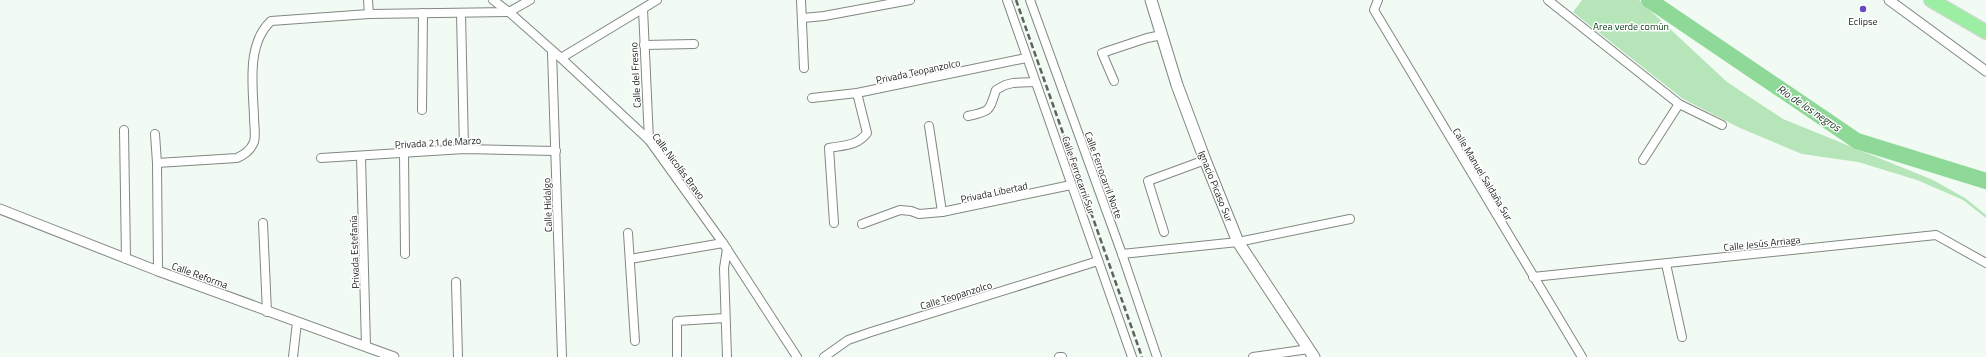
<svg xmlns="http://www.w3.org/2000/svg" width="1986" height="357" font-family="'Titillium Web',sans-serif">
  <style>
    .green { fill: #b6e5ba }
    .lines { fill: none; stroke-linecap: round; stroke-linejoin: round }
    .river { stroke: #8fd998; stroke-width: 16 }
    .minor-casing { stroke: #818881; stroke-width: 10 }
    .tertiary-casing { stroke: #818881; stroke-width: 11 }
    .secondary-casing { stroke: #818881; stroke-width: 13 }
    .motorway-casing { stroke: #d6d7d6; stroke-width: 16 }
    .minor { stroke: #fff; stroke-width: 8 }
    .tertiary { stroke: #fff; stroke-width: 9 }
    .secondary { stroke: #fff; stroke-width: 11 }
    .motorway { stroke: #9ceea5; stroke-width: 14 }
    .rail { stroke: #5d625d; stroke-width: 2.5; stroke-dasharray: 6 3; stroke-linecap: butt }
    .poi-dot { fill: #6349c2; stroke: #fff; stroke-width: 1.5 }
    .labels { text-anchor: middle; stroke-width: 3; stroke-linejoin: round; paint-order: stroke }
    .poi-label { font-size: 10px; fill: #1d201d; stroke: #fff }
    .park-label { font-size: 10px; fill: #033c13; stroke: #fff }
    .street-label { font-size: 10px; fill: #1d201d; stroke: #fff }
    .water-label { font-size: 11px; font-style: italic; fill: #133218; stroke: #fff }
  </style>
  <rect width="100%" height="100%" fill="#f2fbf3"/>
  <polygon class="green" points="1582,0 1639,0 1727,82 1783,119 1933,180 1965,198 1986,215 1986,218 1963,200 1917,180 1858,162 1802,154 1740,128 1683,99 1573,12"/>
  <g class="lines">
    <polyline class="river" points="1649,0 1857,141 1986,181"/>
    <defs>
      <g id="minor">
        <polyline points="368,0 369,14"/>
        <polyline points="493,0 509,12 561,58 649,140 723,243 797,357"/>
        <polyline points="801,0 804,68"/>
        <polyline points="1007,0 1132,357"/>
        <polyline points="1030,0 1122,254 1157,357"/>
        <polyline points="1378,0 1374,10 1582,357"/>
        <polyline points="1548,0 1679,104 1722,125"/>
        <polyline points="643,9 649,140"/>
        <polyline points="461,13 464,149"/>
        <polyline points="803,18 824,16 910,0"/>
        <polyline points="644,45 694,44"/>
        <polyline points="552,52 562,357"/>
        <polyline points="561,58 657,0"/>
        <polyline points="1114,81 1102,53 1147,38 1162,35"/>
        <polyline points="812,98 857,93 1026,58"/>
        <polyline points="422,110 423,13"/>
        <path d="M 968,116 C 991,111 989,111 996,90 L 1005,85 L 1013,83 L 1035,82"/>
        <polyline points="929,126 942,212"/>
        <polyline points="124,130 126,259"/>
        <polyline points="155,134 157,163 158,271"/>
        <polyline points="404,153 405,254"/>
        <polyline points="361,157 366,346"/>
        <polyline points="321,158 464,149 556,151"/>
        <polyline points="1643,160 1679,104"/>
        <path d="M 157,163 L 237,158 C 245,154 250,151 254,142 C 256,135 254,125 254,117 C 253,87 246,44 271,21 L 369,14 L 509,12 L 530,0"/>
        <polyline points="263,223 267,312"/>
        <path d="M 834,223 L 829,148 C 845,145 857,146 867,133 L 857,93"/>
        <polyline points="862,224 900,210 911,211 919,214 942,212 1071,185"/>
        <polyline points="1164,232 1148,181 1205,160"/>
        <polyline points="628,233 635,341"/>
        <polyline points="1122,254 1238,242 1350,219"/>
        <polyline points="630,259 723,243"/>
        <polyline points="1666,264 1682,337"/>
        <polyline points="1533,277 1936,235 1986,263"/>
        <polyline points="456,282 458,357"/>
        <polyline points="293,357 297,322"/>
        <polyline points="677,357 677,321 725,318"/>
        <polyline points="727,357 724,268 727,249"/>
        <polyline points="824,357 848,340 871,332 1098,261"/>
        <polyline points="1059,357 1062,357"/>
        <polyline points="1253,357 1309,349"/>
      </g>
      <g id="tertiary">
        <polyline points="1889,0 1986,71"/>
        <polyline points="0,209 158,271 394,357"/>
      </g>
      <polyline id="secondary" points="1151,0 1177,85 1205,160 1238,242 1314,357"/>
      <polyline id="motorway" points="1931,0 1986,32"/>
    </defs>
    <use href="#minor" class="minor-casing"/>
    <use href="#tertiary" class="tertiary-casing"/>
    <use href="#secondary" class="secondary-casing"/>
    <use href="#motorway" class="motorway-casing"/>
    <use href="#minor" class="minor"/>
    <use href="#tertiary" class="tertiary"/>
    <use href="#secondary" class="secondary"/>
    <use href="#motorway" class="motorway"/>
    <polyline class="rail" points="1016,0 1142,357"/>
  </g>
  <circle class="poi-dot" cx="1863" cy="9" r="4"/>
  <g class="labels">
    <g class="poi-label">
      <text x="1863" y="25">Eclipse</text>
    </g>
    <g class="park-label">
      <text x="1631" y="30">Area verde común</text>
    </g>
    <g class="street-label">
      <text transform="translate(918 71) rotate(-12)" y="4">Privada Teopanzolco</text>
      <text transform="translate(635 75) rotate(-93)" y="4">Calle del Fresno</text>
      <text transform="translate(438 142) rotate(-3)" y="4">Privada 21 de Marzo</text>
      <text transform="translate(679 166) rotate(53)" y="4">Calle Nicolás Bravo</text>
      <text transform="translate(1483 174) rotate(59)" y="4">Calle Manuel Saldaña Sur</text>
      <text transform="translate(1079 175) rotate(71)" y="4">Calle Ferrocarril Sur</text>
      <text transform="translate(1104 175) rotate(70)" y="4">Calle Ferrocarril Norte</text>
      <text transform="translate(1216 186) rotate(68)" y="4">Ignacio Picaso Sur</text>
      <text transform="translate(994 192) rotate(-12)" y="4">Privada Libertad</text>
      <text transform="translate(547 205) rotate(-92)" y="4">Calle Hidalgo</text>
      <text transform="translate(1762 243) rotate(-6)" y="4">Calle Jesús Arriaga</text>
      <text transform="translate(354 252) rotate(-92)" y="4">Privada Estefanía</text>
      <text transform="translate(200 275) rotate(20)" y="4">Calle Reforma</text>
      <text transform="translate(956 295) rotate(-17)" y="4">Calle Teopanzolco</text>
    </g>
    <g class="water-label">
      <text transform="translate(1809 108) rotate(34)" y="4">Rio de los negros</text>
    </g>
  </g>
</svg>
